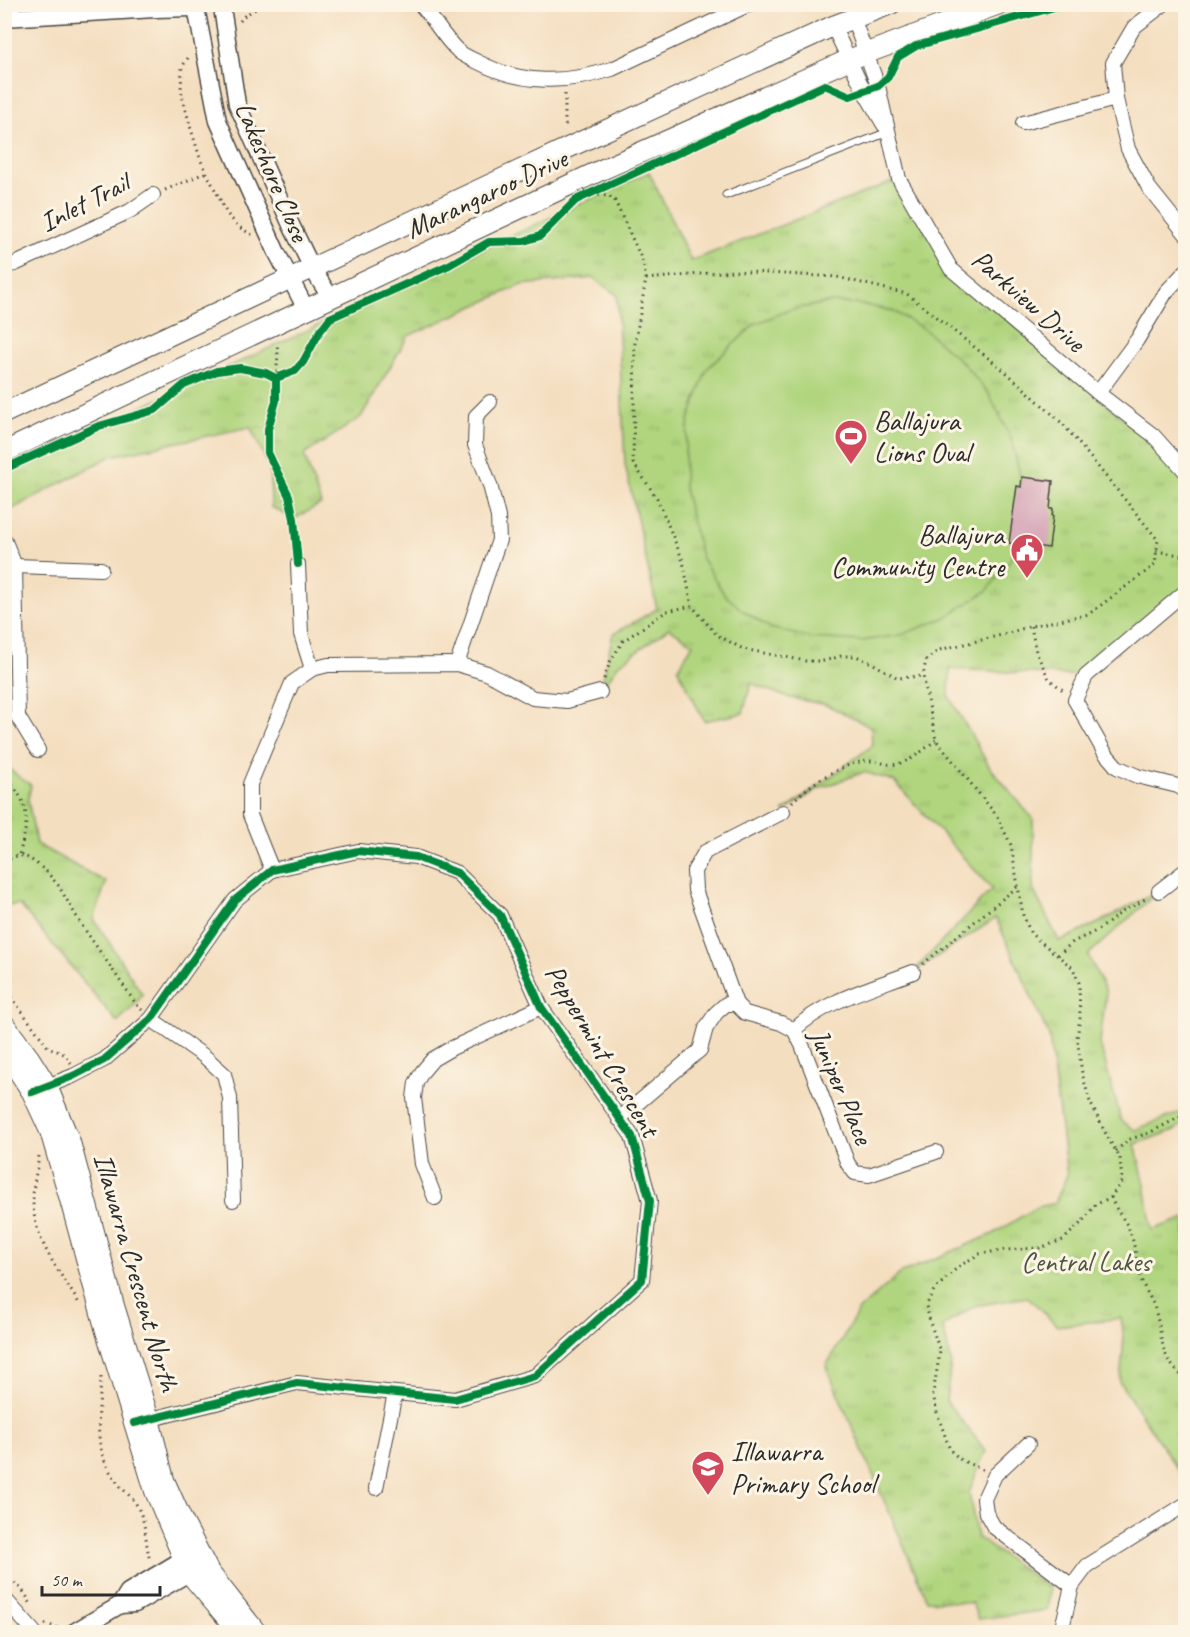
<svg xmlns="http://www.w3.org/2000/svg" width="1190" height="1637" font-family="Caveat,sans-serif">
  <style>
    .park { fill: url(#park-tufts); stroke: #6e8054; stroke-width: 1.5 }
    .pitch { fill: #b0d57e; stroke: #6e8054; stroke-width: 1.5 }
    .building { fill: #d6a5b8 }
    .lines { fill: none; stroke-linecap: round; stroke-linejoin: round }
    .service-casing { stroke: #494641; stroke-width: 9 }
    .minor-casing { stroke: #494641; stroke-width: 16 }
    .tertiary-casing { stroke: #494641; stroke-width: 19 }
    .secondary-casing { stroke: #494641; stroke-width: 22 }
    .path { stroke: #494641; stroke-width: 3; stroke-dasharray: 1.5 4.5; stroke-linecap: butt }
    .service { stroke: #fff; stroke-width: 7 }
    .minor { stroke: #fff; stroke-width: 14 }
    .tertiary { stroke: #fff; stroke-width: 16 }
    .secondary { stroke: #fff; stroke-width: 20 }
    .cycleway-casing { stroke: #fcf5e5; stroke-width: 11 }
    .cycleway { stroke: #00873e; stroke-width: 8 }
    .labels { text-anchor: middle; stroke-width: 6; stroke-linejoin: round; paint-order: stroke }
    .street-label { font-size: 28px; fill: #2b2b2b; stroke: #fcf5e5 }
    .poi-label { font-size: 28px; fill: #2b2b2b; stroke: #fcf5e5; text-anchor: start }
    .park-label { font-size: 28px; fill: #4c5640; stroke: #fcf5e5 }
  </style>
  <defs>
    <pattern id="park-tufts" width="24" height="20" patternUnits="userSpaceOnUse" patternTransform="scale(1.5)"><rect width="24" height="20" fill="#b0d57e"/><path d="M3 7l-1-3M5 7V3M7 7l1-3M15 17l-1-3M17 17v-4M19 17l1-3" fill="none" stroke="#98b76d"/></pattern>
  </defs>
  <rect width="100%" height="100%" fill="#fcf5e5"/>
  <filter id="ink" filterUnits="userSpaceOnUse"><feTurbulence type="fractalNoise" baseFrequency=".0167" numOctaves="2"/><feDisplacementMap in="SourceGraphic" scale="12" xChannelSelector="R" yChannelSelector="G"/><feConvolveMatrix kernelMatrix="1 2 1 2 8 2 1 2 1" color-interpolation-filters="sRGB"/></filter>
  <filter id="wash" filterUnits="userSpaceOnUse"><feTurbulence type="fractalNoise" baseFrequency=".008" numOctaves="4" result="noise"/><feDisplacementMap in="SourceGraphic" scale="24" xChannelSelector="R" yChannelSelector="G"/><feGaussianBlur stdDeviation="1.35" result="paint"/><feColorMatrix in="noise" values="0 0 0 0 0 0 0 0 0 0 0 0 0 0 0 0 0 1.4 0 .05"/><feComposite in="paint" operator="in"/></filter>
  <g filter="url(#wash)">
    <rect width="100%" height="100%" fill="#f4dec0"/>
    <g class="park">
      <path d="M 649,172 L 691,261 L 899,179 L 951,269 L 1185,472 L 1185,591 L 1086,676 L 950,669 L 949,696 L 989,766 L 1033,819 L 1033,889 L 1059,941 C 1093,928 1125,908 1159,891 L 1088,955 L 1106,992 L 1100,1044 L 1121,1120 L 1134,1130 L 1185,1111 L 1185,1122 L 1175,1130 L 1135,1144 L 1145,1185 L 1152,1230 L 1185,1218 L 1185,1475 L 1182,1476 L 1120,1383 L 1124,1338 L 1121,1318 L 1057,1326 L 1028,1297 L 974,1306 L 943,1326 L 951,1361 L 946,1401 L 986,1451 L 978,1468 L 969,1493 L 977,1537 L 1049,1588 L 1048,1610 L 978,1619 L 972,1603 L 927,1600 L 826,1366 L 859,1310 L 901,1273 L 993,1234 L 1037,1207 L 1055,1203 L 1067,1175 L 1049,1036 L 996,918 L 913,972 L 992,889 L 894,781 L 864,772 L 818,789 L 783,812 L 872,746 L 871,727 L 827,705 L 786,697 L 751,683 L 743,713 L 704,721 L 678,669 L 693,644 L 669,628 L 618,665 L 600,692 L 613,634 L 657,609 L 625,464 L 617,295 L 593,278 L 521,285 L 408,336 L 361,417 L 304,455 L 321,504 L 294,519 L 271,507 L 270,468 L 250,427 L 111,456 L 5,513 L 4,471 Z"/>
      <path d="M 4,760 C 9,772 21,778 31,785 L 28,799 L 36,844 L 106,882 L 94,919 L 142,994 L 136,1004 L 117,1022 L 20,905 L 5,905 Z"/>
    </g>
    <polygon class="pitch" points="832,302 865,305 893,311 924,329 963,363 989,394 1011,439 1021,479 1022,498 1020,531 1010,560 987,591 944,618 901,635 861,641 810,638 770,628 742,610 724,594 701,557 684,488 685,451 689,420 707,369 755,324 789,310"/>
    <g id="blocks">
      <polygon class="building" points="1022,477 1053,481 1050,509 1053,509 1052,516 1053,516 1049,548 1009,543 1017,486 1021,487"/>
    </g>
  </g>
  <g filter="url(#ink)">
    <use href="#blocks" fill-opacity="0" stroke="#494641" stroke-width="1.5"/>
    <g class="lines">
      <defs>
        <polyline id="service" points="726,195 888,132"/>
        <g id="minor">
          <path d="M 420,4 C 434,19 443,37 458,51 C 464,56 471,59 478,62 C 522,85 566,84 612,69 L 750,4"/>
          <polyline points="1164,4 1134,27 1113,63 1116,99 1128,149 1149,188 1186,234"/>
          <polyline points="853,18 878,86 899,179 951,269 1098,393 1153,435 1186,472"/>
          <polyline points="833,26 864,91 884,125"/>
          <polyline points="1023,123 1116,99"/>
          <polyline points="4,266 15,264 130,211 153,195"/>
          <polyline points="1098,393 1137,340 1166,292 1186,271"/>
          <polyline points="4,539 15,566 18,717 38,750"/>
          <polyline points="298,564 301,634 312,669"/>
          <polyline points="15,566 101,569"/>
          <polyline points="1186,591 1086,676 1075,700 1105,753 1117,767 1137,776 1178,786 1186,791"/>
          <polyline points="457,664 499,540 498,517 490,485 475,445 476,416 490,402"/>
          <polyline points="272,870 250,815 250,784 292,683 312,669 328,665 457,664 487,673 533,698 567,701 600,692"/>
          <polyline points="1159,891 1186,870"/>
          <polyline points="736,1004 745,1013 781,1023 794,1030 802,1045 848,1164 855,1173 869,1175 936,1152"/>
          <polyline points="151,1019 204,1056 224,1074 230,1098 233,1200"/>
          <path d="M 794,1030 C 825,1000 873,988 913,972"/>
          <polyline points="40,1089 73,1076 104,1060 151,1019 235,900 272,870 358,851 416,857 457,873 500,915 541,1007 632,1136 650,1201 642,1280 535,1376 455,1399 297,1383 143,1421"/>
          <polyline points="619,1119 700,1050 706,1028 716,1013 726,1004 736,1004 695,890 694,871 705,852 783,812"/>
          <polyline points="435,1198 422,1164 414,1098 416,1083 422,1072 433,1059 452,1048 541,1007"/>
          <polyline points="1028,1444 995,1475 984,1499 986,1513 994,1527 1072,1586"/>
          <polyline points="376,1488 395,1393"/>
          <polyline points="4,1598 34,1632"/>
          <polyline points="1061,1632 1072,1586 1087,1566 1186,1504"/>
        </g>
        <g id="tertiary">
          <polyline points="4,5 13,4"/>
          <polyline points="197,13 218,121 277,253 306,309"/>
          <polyline points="223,14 237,104 291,225 312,268 330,297"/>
          <polyline points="4,18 155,9 193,8"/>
          <polyline points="120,1605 135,1604 199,1567"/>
          <polyline points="74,1632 120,1605 128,1592 195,1552"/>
        </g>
        <g id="secondary">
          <polyline points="4,413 574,145 833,26 891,4"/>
          <polyline points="4,452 599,171 848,60 999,4"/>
          <polyline points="4,1024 30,1059 47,1086 70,1142 114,1306 149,1419 164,1480 181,1518 209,1572 256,1632"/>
          <polyline points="4,1049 32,1092 50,1131 69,1196 106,1331 155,1491 190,1574 239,1632"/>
        </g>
      </defs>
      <use href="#service" class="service-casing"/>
      <use href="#minor" class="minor-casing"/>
      <use href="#tertiary" class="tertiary-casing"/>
      <use href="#secondary" class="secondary-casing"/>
      <g class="path">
        <polyline points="240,21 245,15 263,5"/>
        <polyline points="188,58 182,67 181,90 190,126 201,161 227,214 239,227 252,235"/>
        <polyline points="565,94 565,123 567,129"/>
        <polyline points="165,190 207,172"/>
        <polyline points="592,195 609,196 615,201 643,262 646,279 635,343 633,463 657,498 683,561 692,606"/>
        <polyline points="646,279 733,271 837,277 907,294 1006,372 1063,424 1158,540 1155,565 1089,614 1031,626 1002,635 939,650 926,660 923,676"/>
        <polyline points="276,378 278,355 277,343"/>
        <polyline points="1156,551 1186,556"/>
        <polyline points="1031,626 1036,652 1049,679 1064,691"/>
        <polyline points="604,679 610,662 623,641 667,611 692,606 717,635 743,649 806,661 824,661 841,656 856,656 872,663 898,678 923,676 936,740 997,816 1011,845 1023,915 1031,934 1073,968 1079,983 1080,1018 1077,1038 1082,1073 1090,1102 1109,1140 1120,1157 1122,1181 1111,1197 1095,1205 1082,1222 1063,1240 1039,1248 1004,1250 979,1254 958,1267 934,1290 926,1306 931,1325 940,1351 933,1394 937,1413 950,1450 961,1460 983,1470"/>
        <path d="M 4,776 C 32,805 29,820 19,855"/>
        <path d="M 792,802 C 809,784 845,761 869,761 C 878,761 888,766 897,764 C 912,761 924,749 936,740"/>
        <polyline points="4,861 19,855 29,858 46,871 58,885 81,924 136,1004 142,1010"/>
        <polyline points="1058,955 1073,942 1096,931 1107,924 1119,914 1147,898"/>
        <polyline points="923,964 1017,887"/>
        <polyline points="4,987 48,1047 64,1054 71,1063"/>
        <polyline points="1116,1151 1128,1140 1151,1132 1186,1114"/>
        <path d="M 39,1156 C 37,1170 33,1184 33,1198 C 32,1240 60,1271 80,1305"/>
        <path d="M 1111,1197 C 1116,1211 1124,1218 1129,1229 C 1136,1245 1136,1267 1143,1284 C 1147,1294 1154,1302 1156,1313 C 1164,1342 1159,1358 1186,1379"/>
        <path d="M 101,1377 C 100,1409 92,1444 111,1473 C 114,1477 116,1481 119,1485 C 126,1493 135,1499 139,1510 C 147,1526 145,1544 150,1560"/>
        <path d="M 4,1581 L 7,1579 C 20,1585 25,1592 31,1605"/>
        <polyline points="45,1624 59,1628"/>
      </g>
      <use href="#service" class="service"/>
      <use href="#minor" class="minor"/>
      <use href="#tertiary" class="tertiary"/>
      <use href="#secondary" class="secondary"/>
      <defs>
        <g id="cycleway">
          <polyline points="276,378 276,401 268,429 268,453 289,496 294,519 298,564"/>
          <polyline points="4,469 99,426 155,410 184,385 217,371 240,368 266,373 276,378 295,371 303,362 320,331 330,318 449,265 489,242 524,241 540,236 576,200 825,85 850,96 878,86 888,77 898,57 916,46 1065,4"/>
          <polyline points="32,1092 73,1076 104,1060 151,1019 235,900 272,870 358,851 416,857 457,873 500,915 541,1007 632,1136 650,1201 642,1280 535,1376 455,1399 297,1383 134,1423"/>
        </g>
      </defs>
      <use href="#cycleway" class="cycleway-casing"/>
      <use href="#cycleway" class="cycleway"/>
    </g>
  </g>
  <defs>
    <symbol id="stadium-pin" viewBox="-11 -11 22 30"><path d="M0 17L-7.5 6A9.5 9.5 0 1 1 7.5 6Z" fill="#d1495b" stroke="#fcf5e5"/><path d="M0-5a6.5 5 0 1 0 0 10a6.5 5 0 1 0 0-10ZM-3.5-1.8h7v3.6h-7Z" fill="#fff"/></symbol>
    <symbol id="civic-pin" viewBox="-11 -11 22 30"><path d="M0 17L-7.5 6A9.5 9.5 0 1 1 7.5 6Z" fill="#d1495b" stroke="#fcf5e5"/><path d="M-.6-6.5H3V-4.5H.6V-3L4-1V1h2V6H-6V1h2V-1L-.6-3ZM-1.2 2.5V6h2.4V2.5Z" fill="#fff"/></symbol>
    <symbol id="school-pin" viewBox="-11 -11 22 30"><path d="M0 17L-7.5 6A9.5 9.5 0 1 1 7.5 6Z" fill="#d1495b" stroke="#fcf5e5"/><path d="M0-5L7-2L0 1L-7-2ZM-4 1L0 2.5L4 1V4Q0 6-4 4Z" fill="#fff"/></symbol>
  </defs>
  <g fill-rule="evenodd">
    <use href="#stadium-pin" x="832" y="417" width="38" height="52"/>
    <use href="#civic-pin" x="1008" y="531" width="38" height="52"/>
    <use href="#school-pin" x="689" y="1448" width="38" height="52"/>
  </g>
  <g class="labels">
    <g class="street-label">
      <text transform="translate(273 171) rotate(67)" y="10">Lakeshore Close</text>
      <text transform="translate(486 193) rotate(-25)" y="10">Marangaroo Drive</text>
      <text transform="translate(84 202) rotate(-27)" y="10">Inlet Trail</text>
      <text transform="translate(1029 300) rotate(41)" y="10">Parkview Drive</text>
      <text transform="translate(603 1050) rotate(59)" y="10">Peppermint Crescent</text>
      <text transform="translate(842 1086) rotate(67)" y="10">Juniper Place</text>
      <text transform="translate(137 1272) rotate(74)" y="10">Illawarra Crescent North</text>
    </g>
    <g class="poi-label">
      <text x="874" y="430">Ballajura<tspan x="874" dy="32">Lions Oval</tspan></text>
      <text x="1004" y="544" text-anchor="end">Ballajura<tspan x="1004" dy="32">Community Centre</tspan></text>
      <text x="731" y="1461">Illawarra<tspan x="731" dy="32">Primary School</tspan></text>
    </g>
    <g class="park-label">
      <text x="1086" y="1271">Central Lakes</text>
    </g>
  </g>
  <rect width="1190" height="1637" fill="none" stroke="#fcf5e5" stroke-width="24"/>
  <path d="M42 1586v9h118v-9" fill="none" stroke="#2b2b2b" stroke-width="3"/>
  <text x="51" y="1586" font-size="18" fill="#2b2b2b" stroke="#fcf5e5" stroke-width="4.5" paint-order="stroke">50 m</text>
</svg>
